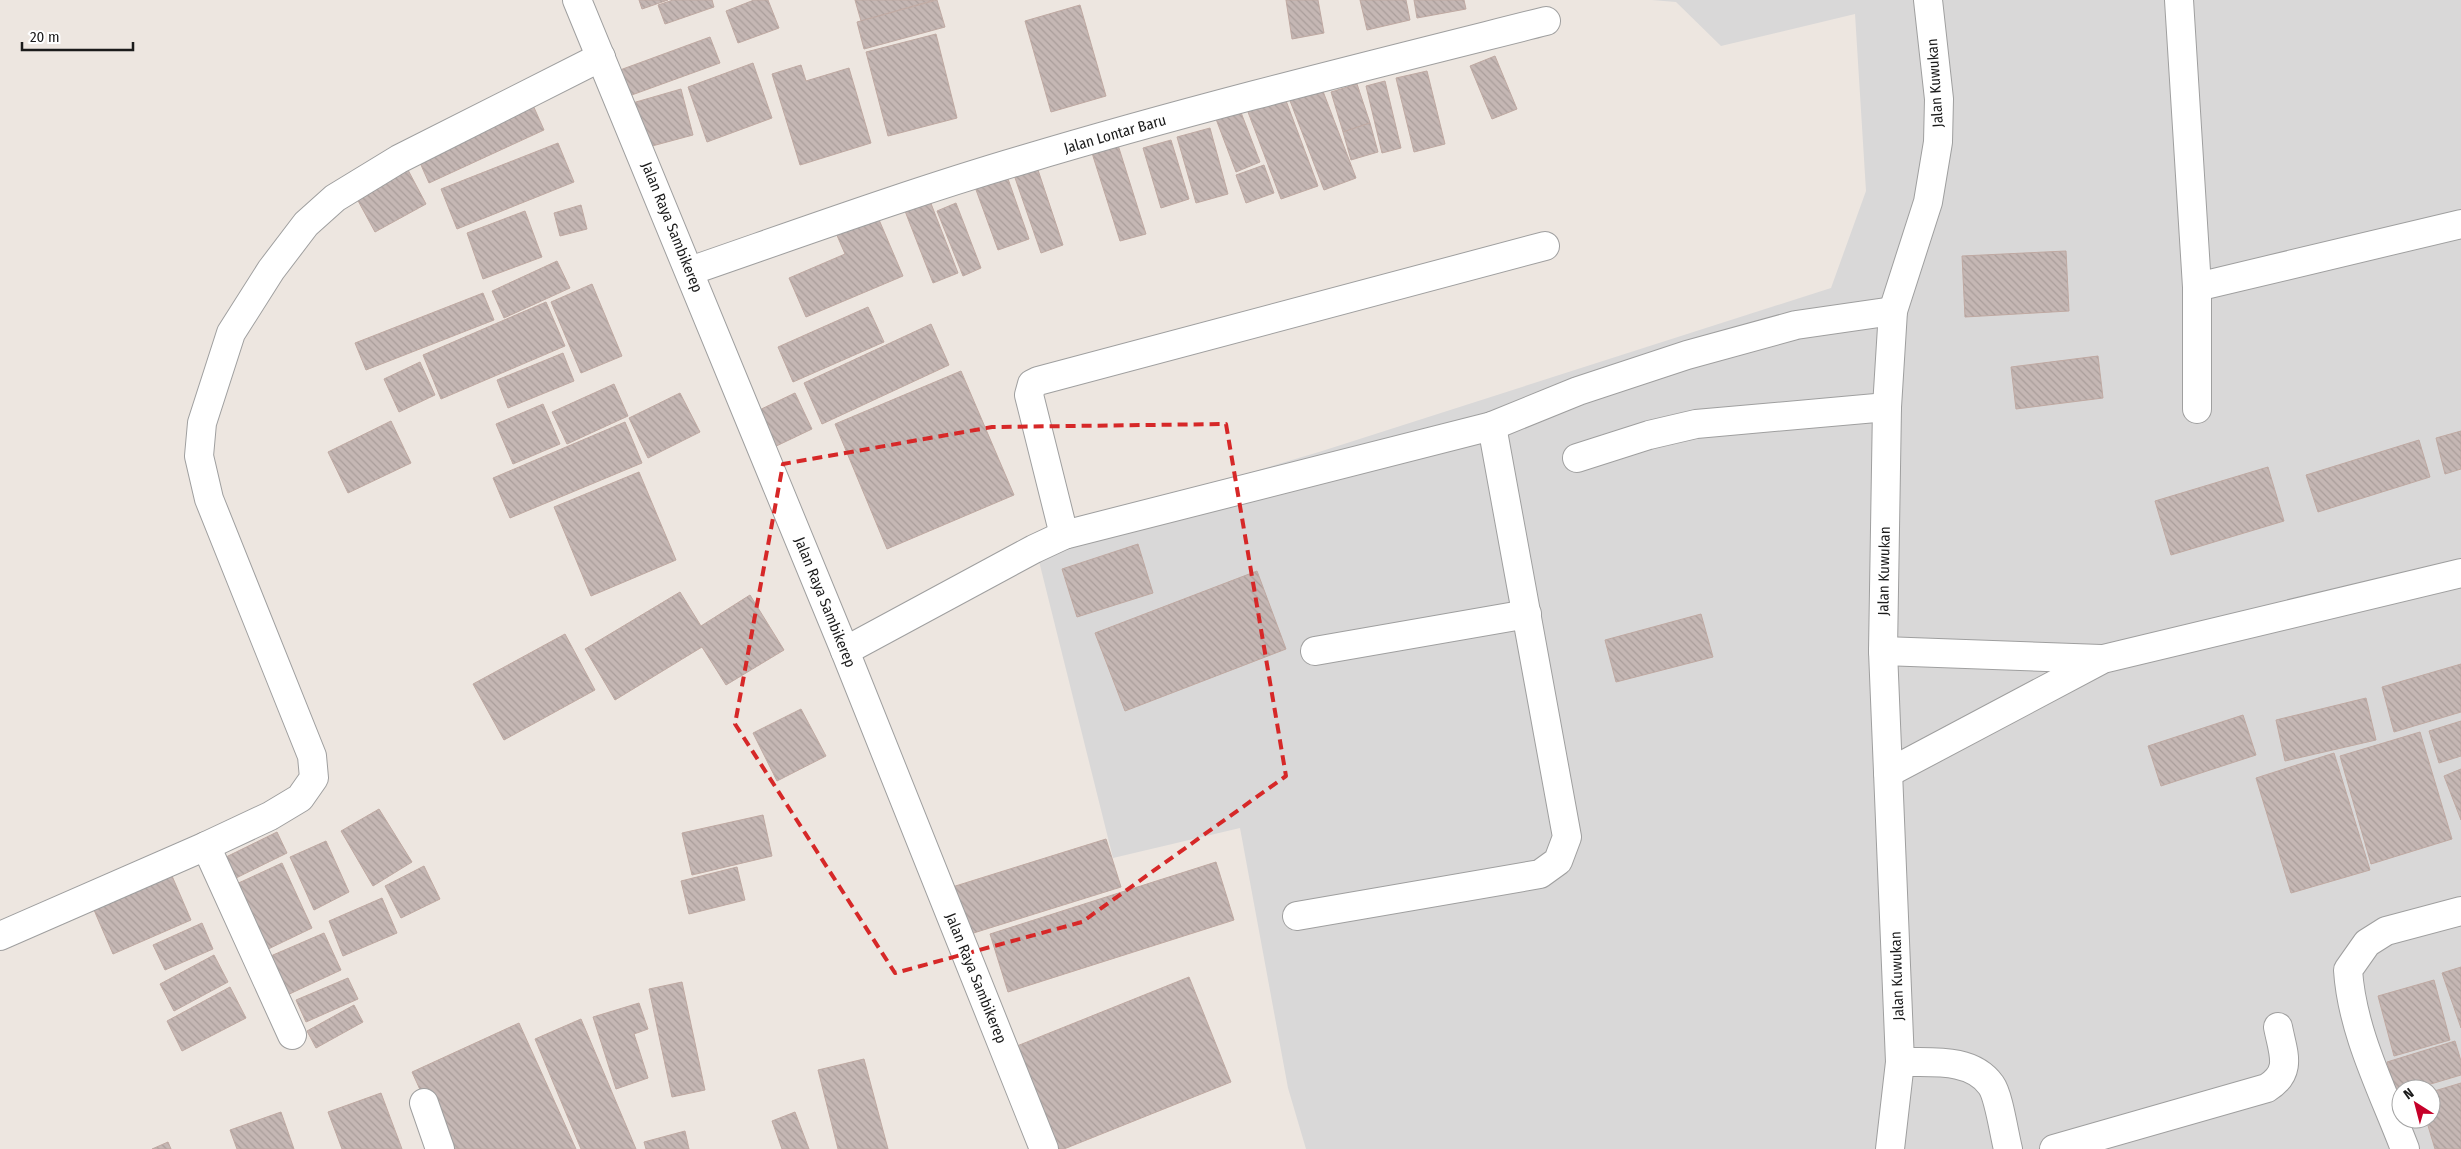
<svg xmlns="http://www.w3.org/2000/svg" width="2461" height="1149" font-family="'Fira Sans Condensed',sans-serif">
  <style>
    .residential { fill: #d9d8d8; fill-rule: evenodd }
    .building { fill: url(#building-back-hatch); stroke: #bfa9a2 }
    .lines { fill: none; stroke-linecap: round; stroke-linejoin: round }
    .minor-casing { stroke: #9f9f9f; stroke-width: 30 }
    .minor { stroke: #fff; stroke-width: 28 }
    .marked { fill: none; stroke: #d62828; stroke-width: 4; stroke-dasharray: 10 6; stroke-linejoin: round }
    .labels { text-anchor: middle; stroke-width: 4.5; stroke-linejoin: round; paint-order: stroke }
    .street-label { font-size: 15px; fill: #1b1b1b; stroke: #fff }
  </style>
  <defs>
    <pattern id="building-back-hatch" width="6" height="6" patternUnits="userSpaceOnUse" patternTransform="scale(1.25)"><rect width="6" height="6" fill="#c5b7b4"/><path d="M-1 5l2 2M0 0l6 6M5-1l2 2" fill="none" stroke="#a99d9a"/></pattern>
  </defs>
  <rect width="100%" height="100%" fill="#ede6e0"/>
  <path class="residential" d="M 1652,0 L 2461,0 L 2461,1149 L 1306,1149 L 1288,1088 L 1240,828 L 1113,858 L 1033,537 L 1319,452 L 1831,288 L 1866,191 L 1855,14 L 1721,46 L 1676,2 ZM 2401,1089 L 2431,1089 L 2431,1119 L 2401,1119 Z"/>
  <g class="building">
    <polygon points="639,0 668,0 642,9"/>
    <polygon points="673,0 712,0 714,7 665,24 658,5"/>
    <polygon points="754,0 768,0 779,28 738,43 726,11"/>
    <polygon points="855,0 934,0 861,21"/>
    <polygon points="937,0 945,27 864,49 857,22"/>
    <polygon points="1286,0 1318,0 1324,33 1292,39"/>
    <polygon points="1360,0 1406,0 1410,20 1367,30"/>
    <polygon points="1414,0 1464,0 1466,9 1417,18"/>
    <polygon points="1080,5 1106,96 1051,112 1025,21"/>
    <polygon points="936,34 957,118 888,136 866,52"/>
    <polygon points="710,37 720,63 629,96 620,70"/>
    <polygon points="1495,56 1517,109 1492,119 1470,66"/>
    <polygon points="753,63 772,118 707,142 688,87"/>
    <polygon points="801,65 806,81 849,68 871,143 800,165 772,74"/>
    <polygon points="1427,71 1445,144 1414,152 1396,78"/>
    <polygon points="1385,81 1401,148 1382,153 1366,86"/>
    <polygon points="1357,84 1370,123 1343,132 1331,92"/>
    <polygon points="1321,86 1356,178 1324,190 1289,98"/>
    <polygon points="681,89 693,135 641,149 629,104"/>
    <polygon points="1285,98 1318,186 1281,199 1248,112"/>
    <polygon points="1237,102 1260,162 1236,172 1213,111"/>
    <polygon points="532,103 544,130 429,183 417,156"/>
    <polygon points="1370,123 1378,152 1351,160 1343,132"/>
    <polygon points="1210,128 1228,194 1196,203 1177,137"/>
    <polygon points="1171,140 1189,199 1161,208 1143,148"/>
    <polygon points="558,143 574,182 457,229 441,189"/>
    <polygon points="1118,145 1146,234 1120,241 1092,153"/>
    <polygon points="1036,164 1063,245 1041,253 1013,172"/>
    <polygon points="1264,165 1274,193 1246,203 1236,175"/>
    <polygon points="408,170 426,204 375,232 356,197"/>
    <polygon points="1007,176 1029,239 998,250 975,187"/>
    <polygon points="930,201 958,273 933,283 905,211"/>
    <polygon points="956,203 981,268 963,276 937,211"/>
    <polygon points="581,205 587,229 560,236 554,213"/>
    <polygon points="525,211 542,257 483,279 467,233"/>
    <polygon points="877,215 903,276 806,317 789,278 845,254 836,233"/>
    <polygon points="2066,251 2069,311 1965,317 1962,256"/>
    <polygon points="557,261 570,288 504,318 492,291"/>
    <polygon points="592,284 622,356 581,373 551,302"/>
    <polygon points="483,293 494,320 366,370 355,343"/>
    <polygon points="546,302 565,346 441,399 423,355"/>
    <polygon points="868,307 884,342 793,382 778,347"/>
    <polygon points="931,324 949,365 822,424 804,383"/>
    <polygon points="563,353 574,381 508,408 497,380"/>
    <polygon points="2098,356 2103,398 2016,409 2011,367"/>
    <polygon points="420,362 435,395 399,412 384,379"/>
    <polygon points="961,371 1014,495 887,549 835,424"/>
    <polygon points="614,384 628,416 567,444 552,412"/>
    <polygon points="680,393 700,432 648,458 629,418"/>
    <polygon points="795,393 812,429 770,449 753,413"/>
    <polygon points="543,404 560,444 513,464 496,424"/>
    <polygon points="391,421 411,463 348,493 328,452"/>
    <polygon points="625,422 642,463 510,518 493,478"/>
    <polygon points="2461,431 2461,469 2445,474 2436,438"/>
    <polygon points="2419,440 2430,477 2318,512 2306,475"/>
    <polygon points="2268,467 2284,521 2171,555 2155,501"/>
    <polygon points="639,472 676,560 591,596 554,507"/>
    <polygon points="1138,544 1153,593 1077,617 1062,569"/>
    <polygon points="1257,571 1286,649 1125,711 1095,633"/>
    <polygon points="680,592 701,626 750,595 784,650 726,685 702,647 615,700 585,649"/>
    <polygon points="1701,614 1713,657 1616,682 1605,640"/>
    <polygon points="565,634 595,690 504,740 473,684"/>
    <polygon points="2461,664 2461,712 2394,732 2382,687"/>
    <polygon points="2366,698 2376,740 2285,761 2276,720"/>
    <polygon points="801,709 826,756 777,781 753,733"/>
    <polygon points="2243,715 2256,755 2161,786 2148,746"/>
    <polygon points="2461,721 2461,756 2439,763 2429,731"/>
    <polygon points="2420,732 2452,839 2371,864 2340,756"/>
    <polygon points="2334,753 2370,870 2291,893 2256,778"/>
    <polygon points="2461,769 2461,820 2444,776"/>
    <polygon points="379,809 412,862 373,886 341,831"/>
    <polygon points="763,815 772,856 692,875 682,833"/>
    <polygon points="277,832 287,853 234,879 224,858"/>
    <polygon points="1106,839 1121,887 964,936 949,888"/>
    <polygon points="326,841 349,892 314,910 290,857"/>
    <polygon points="1216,862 1234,920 1008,992 990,934"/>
    <polygon points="282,863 312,928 262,952 232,886"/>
    <polygon points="424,866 440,899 401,918 385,886"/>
    <polygon points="737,867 745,900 689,914 681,881"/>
    <polygon points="172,876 191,920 113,954 94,910"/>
    <polygon points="382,898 397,933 343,956 329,921"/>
    <polygon points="202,923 213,949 165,970 153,945"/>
    <polygon points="324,933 341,970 283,997 266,958"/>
    <polygon points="214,955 228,982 174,1011 160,984"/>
    <polygon points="2461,967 2461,1028 2442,973"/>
    <polygon points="1189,977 1231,1082 1064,1149 1052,1149 1012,1048"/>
    <polygon points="348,978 358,999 306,1022 296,1000"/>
    <polygon points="2434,980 2450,1040 2394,1056 2378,996"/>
    <polygon points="682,982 705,1090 672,1097 649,989"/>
    <polygon points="230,987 246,1018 182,1051 167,1021"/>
    <polygon points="639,1003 648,1029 634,1034 648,1078 616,1089 593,1017"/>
    <polygon points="354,1005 363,1022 316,1048 307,1031"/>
    <polygon points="581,1019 636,1149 581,1149 535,1039"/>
    <polygon points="519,1023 576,1149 447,1149 412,1072"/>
    <polygon points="2455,1041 2461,1061 2461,1075 2414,1089 2401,1089 2401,1093 2396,1094 2387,1062"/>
    <polygon points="864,1059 888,1149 838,1149 818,1070"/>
    <polygon points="2461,1083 2461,1149 2435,1149 2426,1119 2431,1119 2431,1092"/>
    <polygon points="381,1093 402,1149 342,1149 328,1112"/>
    <polygon points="281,1112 294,1149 237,1149 230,1130"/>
    <polygon points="795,1112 809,1149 782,1149 772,1121"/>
    <polygon points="685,1131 689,1149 646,1149 644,1142"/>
    <polygon points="168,1142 171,1149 152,1149"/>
  </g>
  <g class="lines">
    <defs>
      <g id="minor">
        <polyline points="577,0 845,651 1044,1149"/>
        <polyline points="2179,0 2197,287 2197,409"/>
        <path d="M 690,271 C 800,233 910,193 1022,160 C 1195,108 1371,65 1546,21"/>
        <polyline points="2197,287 2461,224"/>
        <polyline points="1577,458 1649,435 1696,424 1887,407"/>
        <polyline points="1064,535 1029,395 1032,384 1038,381 1545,246"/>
        <polyline points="845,651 1034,549 1064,535 1492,426 1578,391 1687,355 1796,325 1893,311"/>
        <polyline points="1315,651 1527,614"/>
        <polyline points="1883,651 2101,659"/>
        <polyline points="1888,773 2103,659 2461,573"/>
        <polyline points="206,846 292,1035"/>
        <polyline points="1297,916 1540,874 1558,861 1567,837 1492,426"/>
        <polyline points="0,936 206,846 270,816 300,798 314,778 312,756 209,499 199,456 202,423 231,333 271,270 306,224 335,198 399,159 601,57"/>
        <path d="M 1900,1062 C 1930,1063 1971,1057 1991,1085 C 1999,1096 2004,1134 2008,1149"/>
        <polyline points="424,1103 440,1149"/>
        <polyline points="1890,1149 1900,1062 1883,651 1887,407 1893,311 1928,202 1938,142 1939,99 1928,0"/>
        <path d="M 2054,1149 L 2267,1088 C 2293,1072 2283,1053 2278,1027"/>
        <path d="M 2405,1149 C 2383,1091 2352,1032 2348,970 L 2367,943 L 2386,931 L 2461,911"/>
      </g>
    </defs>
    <use href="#minor" class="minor-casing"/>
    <use href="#minor" class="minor"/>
  </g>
  <path class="marked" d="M 1226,424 L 1286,776 L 1082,922 L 895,973 L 735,724 L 783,464 L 992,427 Z"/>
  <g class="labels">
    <g class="street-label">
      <text transform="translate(1935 83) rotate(-94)" y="5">Jalan Kuwukan</text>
      <text transform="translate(1115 134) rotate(-16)" y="5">Jalan Lontar Baru</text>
      <text transform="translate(672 227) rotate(68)" y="5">Jalan Raya Sambikerep</text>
      <text transform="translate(1884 571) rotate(-89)" y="5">Jalan Kuwukan</text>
      <text transform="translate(825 602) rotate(68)" y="5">Jalan Raya Sambikerep</text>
      <text transform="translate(1897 976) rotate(-92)" y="5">Jalan Kuwukan</text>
      <text transform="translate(976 978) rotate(68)" y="5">Jalan Raya Sambikerep</text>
    </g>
  </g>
  <g transform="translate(2416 1104) rotate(324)"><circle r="24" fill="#ffffff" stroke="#a4a4a4"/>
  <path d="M0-4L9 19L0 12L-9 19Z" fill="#c60029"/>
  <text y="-8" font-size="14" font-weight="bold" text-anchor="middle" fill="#1b1b1b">N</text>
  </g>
  <path d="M22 42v8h111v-8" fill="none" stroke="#1b1b1b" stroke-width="2.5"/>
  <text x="30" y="42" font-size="15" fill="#1b1b1b" stroke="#ffffff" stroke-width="4" paint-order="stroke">20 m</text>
</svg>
